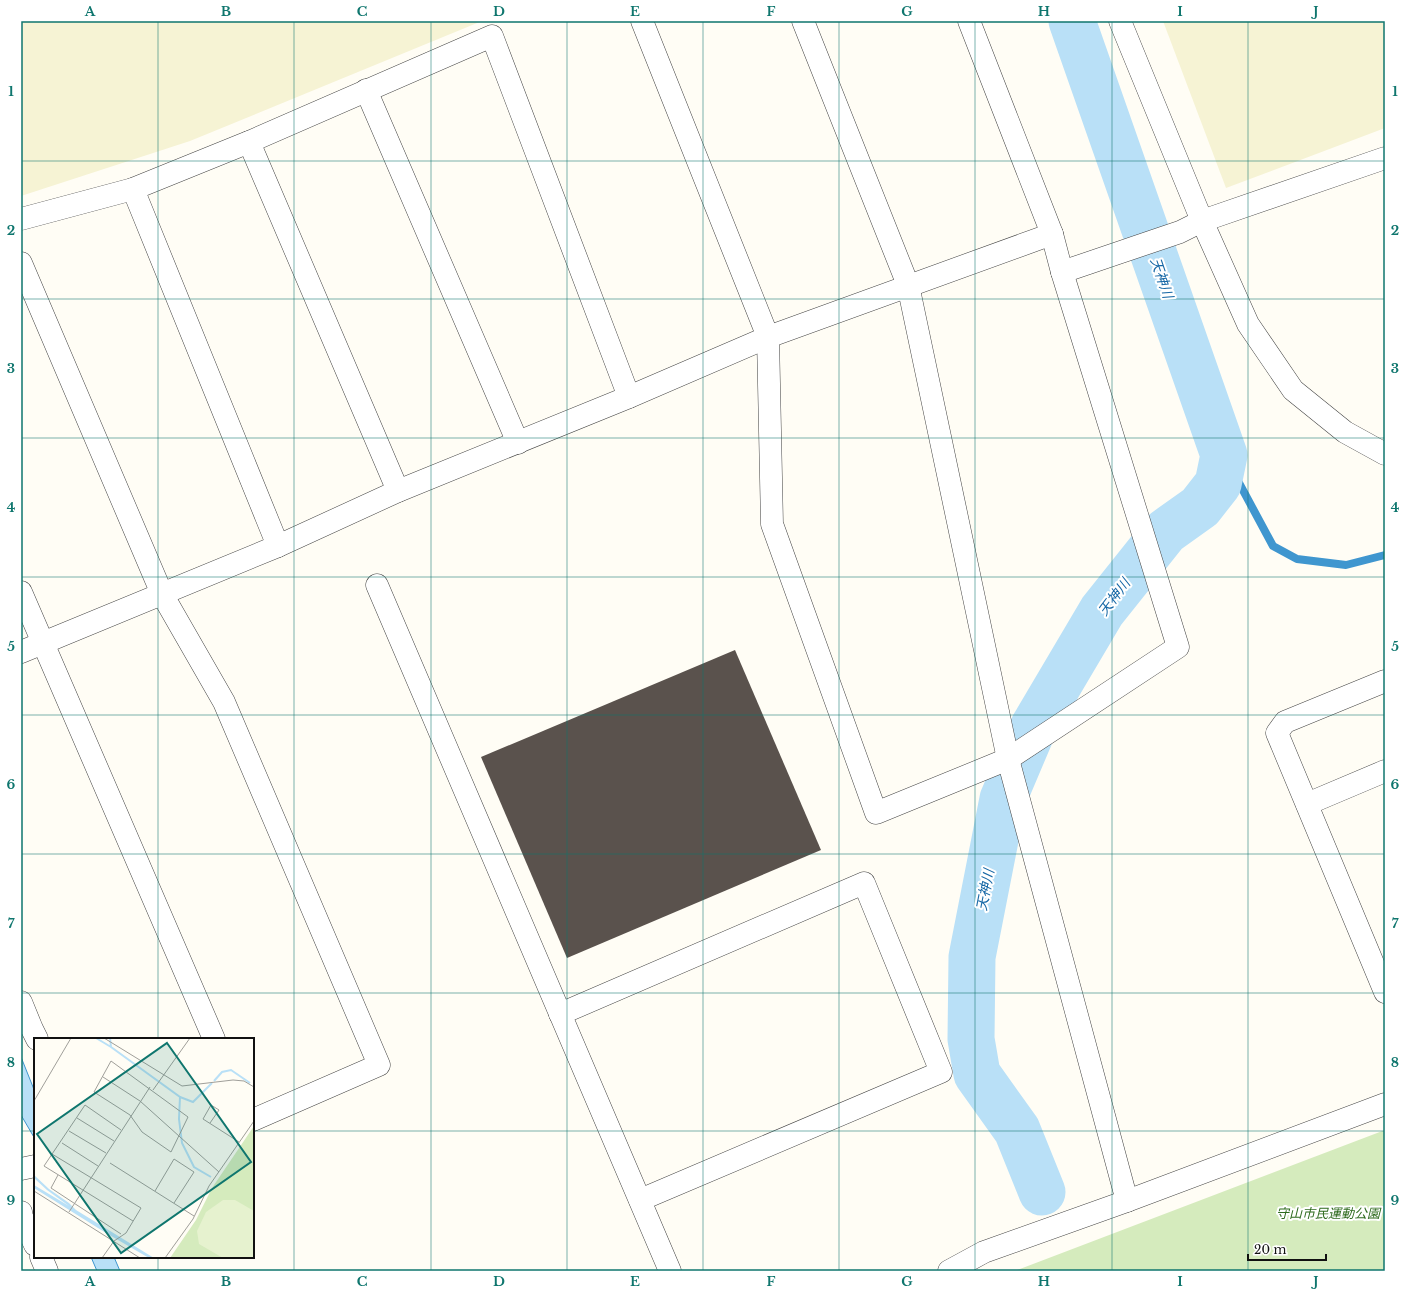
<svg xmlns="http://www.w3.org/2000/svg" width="1406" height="1292" font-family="'Libre Baskerville','Noto Sans JP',serif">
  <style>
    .farmland { fill: #f6f3d4 }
    .green { fill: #d5ebbd }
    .water { fill: #b9e0f7; stroke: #3f96cf }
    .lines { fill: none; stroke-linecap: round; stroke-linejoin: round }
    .stream { stroke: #3f96cf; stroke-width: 8 }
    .river { stroke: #b9e0f7; stroke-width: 47 }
    .building { fill: #5a524d }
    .minor-casing { stroke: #444; stroke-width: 23 }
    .minor { stroke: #fff; stroke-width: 22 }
    .grid { fill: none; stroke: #0f766e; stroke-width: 1; stroke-opacity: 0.55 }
    .labels { text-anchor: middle; stroke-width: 4; stroke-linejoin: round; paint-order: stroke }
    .park-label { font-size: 13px; font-style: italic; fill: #2f6b1f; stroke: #fff }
    .water-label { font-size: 14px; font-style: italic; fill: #1768a6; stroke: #fff }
    .inset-river { fill: none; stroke: #b9e0f7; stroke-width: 2 }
    .inset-road { fill: none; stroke: #a09f9a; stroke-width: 1 }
    .view { fill: #0f766e; fill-opacity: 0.15; stroke: #0f766e; stroke-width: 2 }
    .inset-edge { fill: none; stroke: #111; stroke-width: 2 }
    .neatline { fill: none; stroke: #0f766e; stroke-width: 1.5 }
    .grid-label { font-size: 13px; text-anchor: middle; font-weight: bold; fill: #0f766e }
  </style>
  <rect width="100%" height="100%" fill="#fffdf5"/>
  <g class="farmland">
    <polygon points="21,21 482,21 190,141 21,196"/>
    <polygon points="1163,21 1385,21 1385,128 1226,188"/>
  </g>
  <polygon class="green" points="1385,1130 1385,1271 1015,1271"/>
  <g class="water">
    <polygon points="21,1057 35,1092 35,1139 21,1115"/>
    <polygon points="91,1257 114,1257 120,1271 97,1271"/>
  </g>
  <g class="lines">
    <polyline class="stream" points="1224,455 1273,546 1297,559 1346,565 1385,555"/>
    <polyline class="river" points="1042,1192 1017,1130 977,1074 971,1039 972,957 1003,799 1034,726 1102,611 1165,532 1200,507 1218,484 1224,455 1072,21"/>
  </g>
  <polygon class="building" points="735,650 821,850 567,958 481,757"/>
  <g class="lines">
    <defs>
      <g id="minor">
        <polyline points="642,21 768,337 772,524 876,813 1008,759 1178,647 1062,272 1052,234 969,21"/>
        <polyline points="803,21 908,285 1008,759 1127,1201"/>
        <polyline points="1120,21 1202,221 1248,324 1293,390 1345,432 1385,454"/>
        <polyline points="366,90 518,443"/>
        <polyline points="249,142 398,491"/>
        <polyline points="133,189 278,546"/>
        <polyline points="21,219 133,189 249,142 492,36 629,397"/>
        <polyline points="21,263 162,594 224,702 379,1065 253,1120"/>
        <polyline points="1062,272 1180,232 1202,221 1385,158"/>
        <polyline points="377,585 670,1271"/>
        <polyline points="21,592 214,1039"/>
        <polyline points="21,652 278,546 398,491 629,397 768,337 1052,234"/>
        <polyline points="1385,681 1285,722 1277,733 1385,992"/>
        <polyline points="1307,804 1385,771"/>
        <polyline points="21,1002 32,1029 37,1039"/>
        <polyline points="560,1014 864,883 941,1072 640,1200"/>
        <polyline points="21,1169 35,1166"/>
        <polyline points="21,1212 22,1217 35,1245"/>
        <polyline points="41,1257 47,1271"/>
        <polyline points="949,1271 984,1252 1127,1201 1385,1104"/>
      </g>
    </defs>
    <use href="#minor" class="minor-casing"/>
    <use href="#minor" class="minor"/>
  </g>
  <path class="grid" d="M 158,21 L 158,1039M 294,21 L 294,1271M 431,21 L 431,1271M 567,21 L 567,1271M 703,21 L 703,1271M 839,21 L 839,1271M 975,21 L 975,1271M 1112,21 L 1112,1271M 1248,21 L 1248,1271M 21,161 L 1385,161M 21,299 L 1385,299M 21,438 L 1385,438M 21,577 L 1385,577M 21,715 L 1385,715M 21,854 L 1385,854M 21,993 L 1385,993M 21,1131 L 35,1131M 253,1131 L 1385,1131M 158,1257 L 158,1271"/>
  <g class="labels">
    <g class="park-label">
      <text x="1328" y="1218">守山市民運動公園</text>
    </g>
    <g class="water-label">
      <text transform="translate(1162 278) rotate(71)" y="5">天神川</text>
      <text transform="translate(1114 597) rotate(-53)" y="5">天神川</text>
      <text transform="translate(985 890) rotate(-79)" y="5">天神川</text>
    </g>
  </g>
  <g transform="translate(34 1038)">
    <rect width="220" height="220" fill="#fffdf5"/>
    <path d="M 220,88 L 220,220 L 136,220 L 162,182 L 178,150 Z" fill="#d5ebbd"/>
    <path d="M 189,162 L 201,162 L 220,173 L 220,220 L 189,220 L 165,206 L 163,193 L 172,174 Z" fill="#e6f2cf"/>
    <path d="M 0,137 L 15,151 L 35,165 L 42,172 L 120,220 L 115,220 L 72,195 L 0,150 L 0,147 L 35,168 L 13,152 L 0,140 Z" fill="#b9e0f7"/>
    <path class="inset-river" d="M 62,0 L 77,9M 76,0 L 77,9 L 146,59 L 145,81 L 148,105 L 160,129 L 177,139M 180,43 L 188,34 L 197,32 L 216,45M 146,59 L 159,64 L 178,45"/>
    <path class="inset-road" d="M 70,0 L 148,48 L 199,42 L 210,43 L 220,49M 77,23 L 154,79 L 137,114 L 108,94 L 96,77 L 60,54 ZM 69,39 L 106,63 L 185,134M 119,52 L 156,0M 0,63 L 37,0M 43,80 L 80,103M 176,85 L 185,72 L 177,67 L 169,81 L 205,104M 87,92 L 51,67 L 10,128 L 99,183M 35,93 L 72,115M 28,105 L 64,128M 18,116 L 107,170 L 92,195 L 80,203 L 68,220M 76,125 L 160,178M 24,137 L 17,150 L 87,196M 0,153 L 106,220M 121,153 L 140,121 L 160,134 L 140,165M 35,174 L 116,49M 131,220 L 159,181 L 175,148 L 220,83"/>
    <path class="view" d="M 133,5 L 217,124 L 87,215 L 3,96 Z"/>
    <rect width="220" height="220" class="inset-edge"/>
  </g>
  <rect width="1406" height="1292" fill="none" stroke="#ffffff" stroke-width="44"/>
  <path d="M1248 1254v6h78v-6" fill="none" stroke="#111111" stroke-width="2"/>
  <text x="1254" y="1254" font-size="12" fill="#111111" stroke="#ffffff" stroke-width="3" paint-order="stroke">20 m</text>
  <rect x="22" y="22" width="1362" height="1248" class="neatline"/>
  <g class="grid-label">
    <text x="90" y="16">A</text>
    <text x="226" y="16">B</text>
    <text x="362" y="16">C</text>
    <text x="499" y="16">D</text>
    <text x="635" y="16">E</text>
    <text x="771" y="16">F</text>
    <text x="907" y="16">G</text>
    <text x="1044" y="16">H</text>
    <text x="1180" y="16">I</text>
    <text x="1316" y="16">J</text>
    <text x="11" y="96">1</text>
    <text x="1395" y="96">1</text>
    <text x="11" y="235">2</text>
    <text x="1395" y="235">2</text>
    <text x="11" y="373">3</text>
    <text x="1395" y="373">3</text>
    <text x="11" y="512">4</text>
    <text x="1395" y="512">4</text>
    <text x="11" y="651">5</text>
    <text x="1395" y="651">5</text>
    <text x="11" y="789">6</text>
    <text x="1395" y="789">6</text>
    <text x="11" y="928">7</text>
    <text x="1395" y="928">7</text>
    <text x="11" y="1067">8</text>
    <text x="1395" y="1067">8</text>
    <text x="11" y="1205">9</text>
    <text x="1395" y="1205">9</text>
    <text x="90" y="1286">A</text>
    <text x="226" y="1286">B</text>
    <text x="362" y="1286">C</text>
    <text x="499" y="1286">D</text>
    <text x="635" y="1286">E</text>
    <text x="771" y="1286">F</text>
    <text x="907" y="1286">G</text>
    <text x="1044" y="1286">H</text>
    <text x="1180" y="1286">I</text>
    <text x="1316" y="1286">J</text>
  </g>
</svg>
